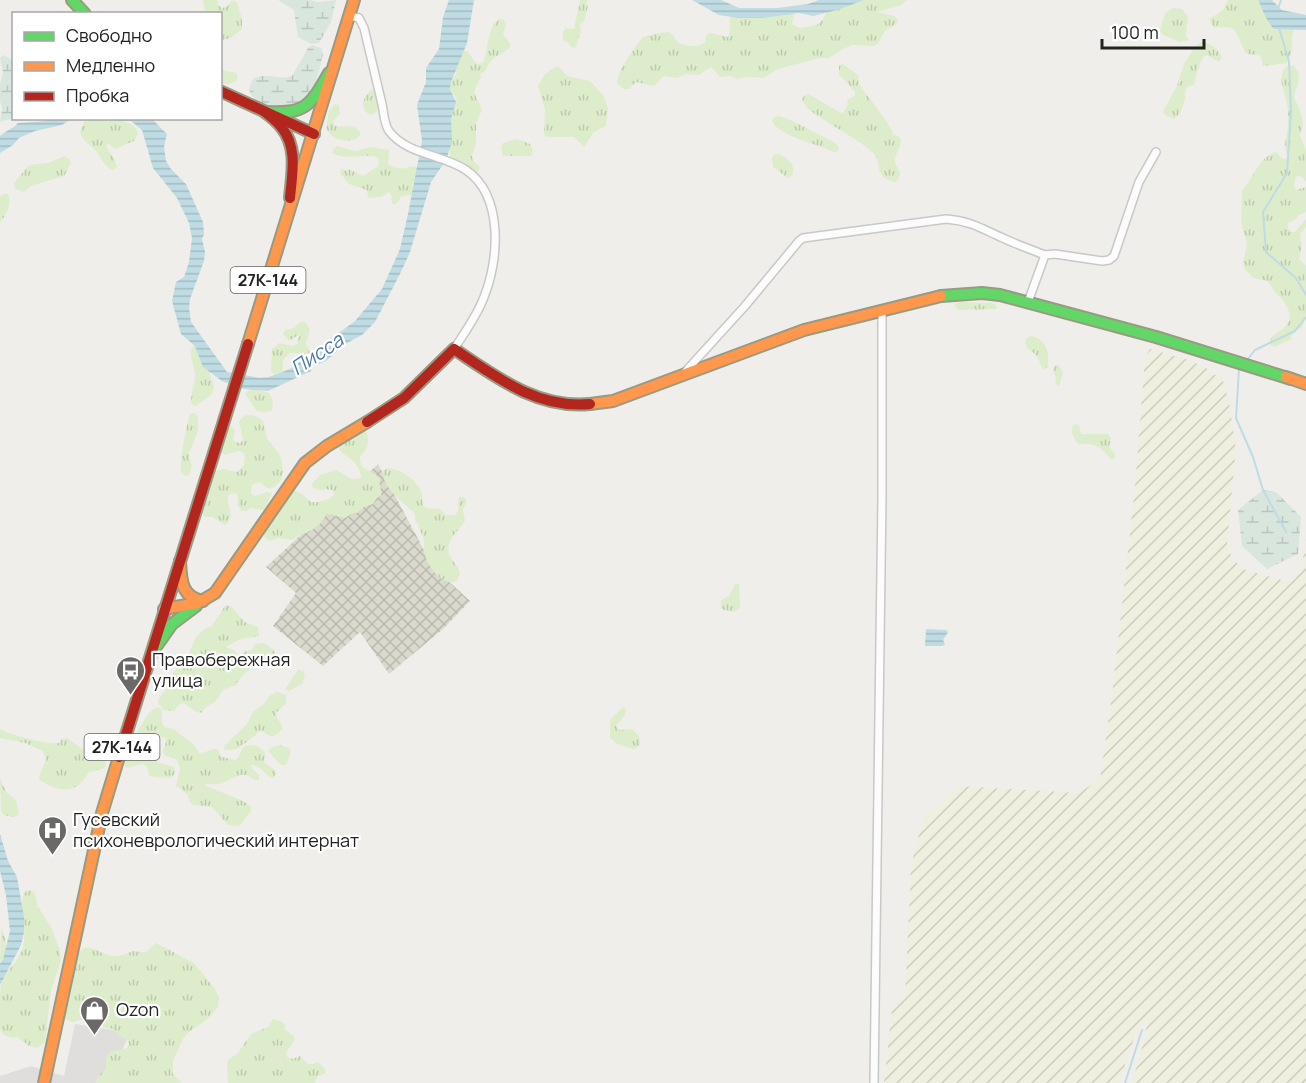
<svg xmlns="http://www.w3.org/2000/svg" width="1306" height="1083" font-family="Manrope,sans-serif">
  <style>
    .residential { fill: #dfdedc }
    .construction { fill: url(#construction-cross-hatch) }
    .farmland { fill: url(#farmland-furrows) }
    .grass { fill: url(#grass-tufts) }
    .wetland { fill: url(#wetland-marsh) }
    .water { fill: url(#water-rules) }
    .lines { fill: none; stroke-linecap: round; stroke-linejoin: round }
    .stream { stroke: #bfdbe3; stroke-width: 2 }
    .street-casing { stroke: #c9c8c7; stroke-width: 10 }
    .fast-casing { stroke: #999a82; stroke-width: 14 }
    .slow-casing { stroke: #999a82; stroke-width: 14 }
    .jam-casing { stroke: #999a82; stroke-width: 14 }
    .street { stroke: #fdfcfc; stroke-width: 7 }
    .fast { stroke: #63d668; stroke-width: 10 }
    .slow { stroke: #ff974d; stroke-width: 10 }
    .jam { stroke: #b3261e; stroke-width: 10 }
    .labels { text-anchor: middle; stroke-width: 4.5; stroke-linejoin: round; paint-order: stroke }
    .shield { fill: #fff; stroke: #646464; stroke-width: 1.5 }
    .shield-label { font-size: 16px; font-weight: bold; fill: #222 }
    .poi-label { font-size: 18px; fill: #222; stroke: #fff; text-anchor: start }
    .water-label { font-size: 20px; font-style: italic; fill: #4a7aab; stroke: #fff }
  </style>
  <defs>
    <pattern id="construction-cross-hatch" width="8" height="8" patternUnits="userSpaceOnUse" patternTransform="scale(1.5)"><rect width="8" height="8" fill="#d9d9cd"/><path d="M0 0l8 8M0 8l8-8" fill="none" stroke="#babab0"/></pattern>
    <pattern id="farmland-furrows" width="10" height="10" patternUnits="userSpaceOnUse" patternTransform="scale(1.5)"><rect width="10" height="10" fill="#efefdf"/><path d="M-1 1l2-2M0 10L10 0M9 11l2-2" fill="none" stroke="#cdcdbf"/></pattern>
    <pattern id="grass-tufts" width="24" height="20" patternUnits="userSpaceOnUse" patternTransform="scale(1.5)"><rect width="24" height="20" fill="#ddeccb"/><path d="M3 7l-1-3M5 7V3M7 7l1-3M15 17l-1-3M17 17v-4M19 17l1-3" fill="none" stroke="#bdcaae"/></pattern>
    <pattern id="wetland-marsh" width="20" height="14" patternUnits="userSpaceOnUse" patternTransform="scale(1.5)"><rect width="20" height="14" fill="#d9e6de"/><path d="M1 5h8M5 5V1M11 12h8M15 12V8" fill="none" stroke="#bac5be"/></pattern>
    <pattern id="water-rules" width="6" height="5" patternUnits="userSpaceOnUse" patternTransform="scale(1.5)"><rect width="6" height="5" fill="#bfdbe3"/><path d="M0 2.5h6" fill="none" stroke="#a4bcc2"/></pattern>
  </defs>
  <rect width="100%" height="100%" fill="#f0eeeb"/>
  <polygon class="residential" points="75,1024 130,1033 107,1083 0,1083 0,1076 31,1066 64,1076"/>
  <polygon class="construction" points="378,464 433,567 470,601 443,629 389,674 360,632 323,666 273,626 296,593 266,567"/>
  <polygon class="farmland" points="1150,349 1189,360 1206,368 1223,381 1229,402 1236,449 1227,544 1232,558 1243,569 1288,582 1295,579 1302,566 1306,538 1306,1083 1132,1083 1144,1040 1147,1023 1142,1021 1132,1044 1119,1083 884,1083 892,1009 905,998 911,865 923,819 959,786 1079,793 1100,779 1112,695 1135,487 1145,357"/>
  <g class="grass">
    <polygon points="203,0 217,0 218,5 222,8 226,7 232,1 237,2 242,19 242,29 231,38 222,40 221,38 220,14 205,13"/>
    <polygon points="580,0 588,0 586,3 588,6 584,21 580,24 581,30 576,47 574,48 571,47 568,42 563,41 563,32 566,28 574,29"/>
    <path d="M 838,0 L 907,0 L 901,5 L 877,12 L 894,16 L 898,19 L 897,24 L 885,31 L 878,43 L 874,46 L 852,45 L 843,49 L 829,58 L 820,58 L 789,66 L 776,70 L 764,78 L 747,77 L 738,79 L 729,76 L 720,77 L 711,67 L 699,75 L 686,74 L 677,78 L 663,76 L 654,86 L 636,82 L 629,89 L 624,89 L 617,83 C 617,71 634,49 642,38 C 645,36 666,31 669,32 C 674,34 674,39 678,42 C 686,47 698,48 705,42 L 706,35 L 710,33 L 728,37 C 732,29 727,22 732,14 L 791,11 L 794,15 L 792,24 L 800,28 L 817,25 L 824,18 L 830,5 Z"/>
    <path d="M 1228,0 L 1265,0 L 1296,25 C 1288,39 1296,50 1287,63 L 1263,66 L 1261,57 L 1258,55 L 1248,54 L 1245,51 L 1235,30 C 1227,25 1222,29 1213,27 L 1209,19 L 1223,10 Z"/>
    <polygon points="1173,8 1182,9 1188,17 1186,36 1189,40 1180,42 1163,35 1160,31 1165,13"/>
    <path d="M 499,19 L 504,20 L 506,24 L 503,34 L 511,45 C 506,54 497,54 490,62 C 486,68 487,71 480,74 L 481,77 C 471,98 474,89 482,110 L 476,123 L 476,143 L 472,157 L 473,161 L 480,167 L 476,176 L 467,175 L 455,168 L 450,160 L 450,143 L 444,108 L 457,102 L 455,96 L 450,89 L 452,80 L 457,73 L 454,69 L 461,51 L 466,51 C 471,54 472,60 478,64 L 483,63 C 489,49 486,29 499,19 Z"/>
    <path d="M 1201,42 C 1210,42 1219,50 1222,58 L 1219,62 L 1207,55 L 1203,57 L 1196,74 L 1195,84 L 1187,87 L 1185,91 L 1185,100 L 1180,113 L 1174,119 L 1165,115 L 1163,111 L 1177,86 L 1184,64 L 1194,48 Z"/>
    <path d="M 843,64 L 858,75 L 859,84 L 887,122 L 894,135 L 898,136 L 901,140 C 901,148 896,152 895,159 C 894,169 907,172 895,182 C 873,177 882,162 874,154 C 859,139 833,127 815,114 L 807,108 L 802,100 L 804,96 L 808,94 C 817,98 837,112 843,113 L 848,105 L 847,100 L 855,96 L 855,92 L 839,74 L 839,65 Z"/>
    <path d="M 1291,65 L 1295,67 C 1304,78 1295,87 1294,98 C 1300,108 1306,123 1300,135 L 1306,150 L 1306,182 L 1300,175 L 1296,177 L 1294,186 L 1296,190 L 1306,187 L 1306,212 L 1298,215 L 1296,219 L 1288,223 L 1288,228 L 1290,232 L 1295,232 L 1306,219 L 1306,227 L 1300,234 L 1302,246 L 1299,259 L 1306,266 L 1306,316 L 1302,328 L 1293,331 L 1291,339 L 1274,347 L 1270,345 C 1270,332 1283,332 1288,323 C 1294,312 1283,300 1276,293 C 1273,290 1271,285 1267,281 L 1253,278 L 1244,268 L 1243,263 L 1247,245 L 1241,222 L 1242,190 C 1254,179 1258,157 1276,152 L 1283,159 L 1287,158 L 1285,145 L 1288,126 L 1288,108 L 1281,80 L 1283,71 L 1286,67 Z"/>
    <polygon points="558,66 567,76 590,81 603,95 608,108 606,126 594,132 584,147 574,137 546,137 544,133 545,109 538,86 545,74"/>
    <polygon points="220,70 236,73 238,77 236,81 229,84 221,83"/>
    <path d="M 372,89 L 376,92 L 379,111 L 371,115 L 367,113 C 359,104 364,97 372,89 Z"/>
    <path d="M 335,104 L 339,105 L 340,114 L 333,121 L 334,125 C 345,130 355,120 361,135 C 350,145 334,141 326,129 L 329,111 Z"/>
    <path d="M 779,116 L 793,121 L 835,143 L 838,146 L 839,150 L 835,153 C 820,144 779,137 772,121 L 774,117 Z"/>
    <path d="M 111,118 C 122,123 134,120 138,134 L 134,141 L 115,149 L 108,143 L 106,147 L 114,158 L 117,167 L 113,170 C 103,166 102,158 96,151 C 90,144 83,142 80,132 L 85,119 Z"/>
    <polygon points="517,139 530,144 533,152 531,156 503,156 501,147 503,143"/>
    <path d="M 337,146 L 355,151 L 371,147 L 389,150 L 388,164 C 406,174 406,164 419,167 L 418,180 L 412,184 L 414,191 L 412,195 L 402,196 L 397,203 L 393,205 L 391,200 L 392,196 L 389,192 L 381,197 L 368,198 L 367,190 L 349,184 L 340,173 L 341,169 L 351,170 L 363,176 L 378,166 L 379,161 L 377,157 C 364,153 347,161 332,153 L 333,149 Z"/>
    <path d="M 779,154 C 789,159 796,165 792,176 L 788,178 L 773,167 L 772,158 L 774,155 Z"/>
    <polygon points="65,156 69,159 71,163 64,176 31,186 24,192 15,189 14,183 29,165 48,163"/>
    <path d="M 3,194 L 8,194 C 12,203 7,215 0,222 L 0,197 Z"/>
    <polygon points="959,302 992,303 996,305 997,309 960,310 956,308 955,304"/>
    <polygon points="300,322 305,322 310,330 306,343 312,356 304,360 298,353 289,353 283,360 283,371 275,375 271,372 272,349 279,343 293,346 297,344 300,334 289,341 283,334 285,330 294,328"/>
    <path d="M 1030,336 C 1046,338 1051,353 1047,368 L 1044,369 C 1039,364 1040,360 1036,355 C 1030,349 1024,349 1026,339 Z"/>
    <path d="M 195,343 L 211,369 L 210,374 L 214,387 L 211,395 L 196,406 L 192,405 C 189,396 195,386 195,376 C 195,364 186,353 195,343 Z"/>
    <polygon points="1059,365 1063,373 1059,387 1055,383 1056,378 1053,370 1055,366"/>
    <polygon points="251,388 269,393 273,401 272,410 264,413 256,410 245,394"/>
    <path d="M 191,413 L 195,413 L 198,417 L 198,431 L 189,453 L 189,457 L 192,466 L 189,475 L 185,476 L 181,472 C 179,465 187,419 191,413 Z"/>
    <path d="M 246,415 L 256,416 L 263,421 L 267,439 L 279,453 L 282,462 L 283,471 L 281,481 L 271,489 L 267,488 L 260,482 L 252,485 L 251,494 L 255,496 L 267,492 L 272,493 L 264,510 L 250,508 L 247,511 L 242,511 L 239,508 L 237,494 L 232,493 L 228,496 C 227,506 234,510 228,523 L 224,525 L 213,517 L 204,517 L 203,513 L 215,471 L 224,469 L 237,472 L 244,465 L 245,456 L 243,452 L 238,451 L 225,455 L 221,452 L 227,430 L 231,427 L 235,430 L 233,439 L 235,442 L 240,443 L 243,440 L 239,421 Z"/>
    <path d="M 1074,424 L 1079,425 L 1081,434 L 1108,434 L 1111,438 L 1109,447 L 1115,454 L 1115,458 L 1111,460 C 1102,447 1095,443 1078,444 L 1071,432 Z"/>
    <path d="M 361,431 L 366,431 C 370,440 368,450 360,456 C 359,473 373,468 380,479 C 378,486 383,490 381,496 L 377,498 L 373,504 L 364,507 L 357,513 L 353,513 L 345,518 L 327,514 L 319,525 L 309,532 L 300,535 L 292,540 L 278,538 L 269,541 L 264,536 L 266,527 L 292,491 C 309,492 305,507 322,501 C 328,499 330,500 334,494 L 332,490 C 323,488 316,493 311,485 L 320,475 L 336,470 L 352,479 L 361,478 C 359,448 312,456 361,431 Z"/>
    <path d="M 387,468 C 401,469 418,480 422,494 C 423,501 421,503 426,508 L 440,509 L 446,515 L 455,515 L 458,511 L 459,497 L 464,497 L 467,501 L 463,509 L 465,521 C 457,533 441,544 452,560 C 456,565 458,567 460,573 L 457,581 C 442,587 426,565 424,551 C 424,548 425,545 424,542 C 424,535 419,531 418,523 L 415,521 L 415,514 C 404,503 381,487 383,471 Z"/>
    <polygon points="735,584 739,584 740,608 734,612 721,609 721,600 729,596"/>
    <path d="M 230,605 L 245,622 L 258,627 L 259,636 L 240,639 L 226,647 L 234,650 L 239,658 L 244,652 L 253,649 L 255,644 L 264,643 L 275,651 L 274,660 C 259,664 243,670 236,685 L 223,690 L 215,702 L 207,706 L 201,713 L 196,712 L 184,703 L 180,704 L 174,711 L 164,710 L 158,703 L 159,698 L 167,688 L 172,674 L 189,653 L 196,637 L 206,628 L 211,627 L 225,606 Z"/>
    <polygon points="298,670 303,671 305,675 302,684 289,691 285,689"/>
    <polygon points="277,692 286,695 286,703 276,713 277,718 282,725 282,730 274,736 270,736 261,731 257,733 256,735 237,749 224,750 225,745 246,725 253,712 264,704 269,696"/>
    <path d="M 158,707 L 162,710 L 162,723 L 165,727 L 174,729 C 184,739 192,740 200,754 L 213,749 L 217,749 L 222,757 L 235,760 C 241,756 240,750 245,746 C 254,744 260,746 265,753 L 264,762 L 275,770 L 276,774 L 274,778 C 264,776 261,765 251,765 L 252,769 L 259,775 L 259,780 L 254,780 C 241,767 232,782 218,784 C 213,785 209,783 204,785 C 217,791 238,797 251,806 L 251,811 L 239,826 L 228,825 L 212,807 L 193,805 L 190,802 L 187,794 L 176,786 L 180,769 L 177,760 L 164,755 L 163,751 L 166,742 L 165,738 L 160,737 C 153,744 152,754 157,762 L 174,767 L 175,772 L 172,778 L 154,777 L 149,775 L 147,767 L 143,764 L 126,768 C 121,759 126,749 132,742 L 145,744 L 147,740 L 137,731 C 144,723 147,710 158,707 Z"/>
    <polygon points="623,707 626,710 625,715 616,726 619,730 632,729 639,736 640,745 634,749 617,744 610,738 610,720"/>
    <path d="M 0,729 C 11,735 47,745 59,743 L 62,739 L 67,738 L 88,753 L 105,757 L 106,766 L 103,769 L 89,772 C 76,795 60,793 40,780 L 39,776 L 46,759 L 43,751 L 25,743 L 0,738 Z"/>
    <polygon points="280,745 289,748 291,752 286,765 281,765 268,751 271,748"/>
    <polygon points="0,778 6,792 16,800 19,814 15,817 4,815 1,811"/>
    <path d="M 31,890 L 35,893 L 38,907 L 51,927 L 60,951 L 61,961 L 51,990 L 45,1042 L 38,1048 L 29,1046 L 17,1037 L 13,1038 L 4,1035 L 0,1029 C 0,1019 0,990 1,982 C 9,967 22,959 24,941 C 27,924 15,906 26,891 Z"/>
    <path d="M 1,928 C 8,940 7,952 0,963 Z"/>
    <path d="M 156,943 L 194,963 L 215,989 L 219,998 L 218,1007 L 209,1018 L 189,1032 L 183,1039 L 173,1061 L 173,1074 L 182,1083 L 95,1083 L 99,1075 L 106,1069 C 105,1048 112,1052 127,1048 L 129,1044 L 128,1040 L 119,1036 L 113,1029 L 100,1027 L 86,1019 L 72,1022 L 64,1019 L 77,955 C 87,940 96,952 108,955 C 117,958 125,954 133,951 C 151,953 142,954 156,943 Z"/>
    <path d="M 273,1019 L 282,1022 L 285,1025 L 285,1030 L 293,1035 L 295,1039 L 286,1053 L 287,1057 L 292,1059 L 300,1056 C 307,1062 307,1067 318,1062 L 325,1069 L 326,1073 L 317,1077 L 315,1083 L 228,1083 L 227,1063 L 229,1059 L 237,1054 L 251,1034 L 268,1027 Z"/>
  </g>
  <g class="wetland">
    <polygon points="278,0 309,0 318,2 336,0 331,22 319,43 311,44 298,37 294,10"/>
    <path d="M 312,45 L 321,48 L 323,53 C 322,61 314,93 309,98 C 294,113 255,112 249,89 L 252,80 C 265,70 278,81 292,76 L 308,48 Z"/>
    <polygon points="3,55 13,60 13,118 0,122 2,108 0,101 0,85 3,72 0,58"/>
    <polygon points="1263,490 1276,492 1301,517 1298,554 1267,569 1242,546 1238,510"/>
  </g>
  <g class="water">
    <polygon points="449,0 474,0 467,43 451,82 450,89 456,102 451,119 452,142 446,160 431,182 410,252 401,272 375,322 362,335 345,344 326,361 312,366 311,371 268,391 244,389 222,381 203,367 195,346 181,334 172,301 176,282 184,277 189,262 192,238 189,223 177,198 153,168 142,130 131,121 118,121 114,119 152,119 167,134 164,147 166,161 171,169 186,184 203,222 204,234 202,239 205,252 204,261 190,299 189,308 191,322 227,372 260,378 269,377 290,369 355,321 382,289 400,249 408,214 422,141 417,105 426,82 426,68 439,49 443,17"/>
    <polygon points="692,0 721,0 739,8 777,8 808,4 819,0 864,0 837,10 813,16 799,13 762,18 738,18 719,15"/>
    <path d="M 1258,0 L 1272,0 L 1282,10 L 1306,15 L 1306,30 L 1274,29 C 1266,21 1263,10 1258,0 Z"/>
    <path d="M 49,119 L 71,119 L 62,125 L 35,131 L 19,138 L 13,145 L 0,153 L 0,136 C 6,130 12,130 18,123 L 46,121 Z"/>
    <polygon points="926,629 946,630 948,632 943,640 945,644 943,646 925,646"/>
    <polygon points="0,834 8,861 17,877 24,917 24,932 21,945 0,985 0,964 3,959 10,931 6,895 0,871"/>
  </g>
  <g class="lines">
    <g class="stream">
      <polyline points="1278,9 1281,0"/>
      <polyline points="1279,28 1289,61 1291,112 1287,173 1263,212 1266,252 1296,278 1306,295"/>
      <polyline points="1248,359 1255,350 1295,331 1306,317"/>
      <polyline points="1239,369 1236,418 1253,457 1263,490 1286,532"/>
      <polyline points="1125,1083 1142,1030"/>
    </g>
    <defs>
      <g id="street">
        <path d="M 350,16 L 359,18 L 364,28 C 370,54 376,79 382,104 C 384,113 384,124 389,131 C 407,155 442,154 466,170 C 504,196 499,260 484,297 C 477,316 465,332 454,349"/>
        <polyline points="1028,302 1045,255 1055,254 1102,261 1109,260 1114,256 1139,182 1156,152"/>
        <path d="M 685,372 L 745,306 L 799,241 L 803,238 L 946,219 C 972,221 982,229 1005,239 C 1018,245 1032,250 1045,255"/>
        <polyline points="874,1083 882,496 882,310"/>
      </g>
      <g id="fast">
        <polyline points="72,0 85,14"/>
        <path d="M 265,112 C 305,114 310,107 329,73"/>
        <polyline points="941,296 982,293 1000,295 1156,337 1291,379"/>
        <polyline points="155,648 172,624 196,606"/>
      </g>
      <g id="slow">
        <polyline points="248,344 354,0"/>
        <polyline points="1286,377 1306,384"/>
        <polyline points="590,404 613,401 804,330 941,296"/>
        <path d="M 180,561 C 181,580 181,597 203,601"/>
        <polyline points="164,609 198,603 215,593 305,463 327,446 367,422"/>
        <polyline points="44,1083 102,813 119,757"/>
      </g>
      <g id="jam">
        <polyline points="220,91 314,134"/>
        <path d="M 265,112 C 271,117 278,122 282,128 C 298,148 292,175 290,198"/>
        <path d="M 367,422 L 404,398 L 454,349 C 496,377 537,409 590,404"/>
        <polyline points="119,757 248,344"/>
      </g>
    </defs>
    <use href="#street" class="street-casing"/>
    <use href="#fast" class="fast-casing"/>
    <use href="#slow" class="slow-casing"/>
    <use href="#jam" class="jam-casing"/>
    <use href="#street" class="street"/>
    <use href="#fast" class="fast"/>
    <use href="#slow" class="slow"/>
    <use href="#jam" class="jam"/>
  </g>
  <defs>
    <symbol id="bus-pin" viewBox="-11 -11 22 30"><path d="M0 17L-7.5 6A9.5 9.5 0 1 1 7.5 6Z" fill="#6a6968" stroke="#fff"/><path d="M-5-6H5V4H4V6H2V4H-2V6H-4V4H-5ZM-3.5-4V0h7V-4ZM-3.5 1.2v1.5H-2V1.2ZM2 1.2v1.5H3.5V1.2Z" fill="#fff"/></symbol>
    <symbol id="hospital-pin" viewBox="-11 -11 22 30"><path d="M0 17L-7.5 6A9.5 9.5 0 1 1 7.5 6Z" fill="#6a6968" stroke="#fff"/><path d="M-5-5h3v3.5h4V-5h3V5h-3V1.5h-4V5h-3Z" fill="#fff"/></symbol>
    <symbol id="shop-pin" viewBox="-11 -11 22 30"><path d="M0 17L-7.5 6A9.5 9.5 0 1 1 7.5 6Z" fill="#6a6968" stroke="#fff"/><path d="M-5-2.5h2.3a2.7 3.5 0 0 1 5.4 0H5L5.5 6h-11ZM-1.5-2.5h3a1.5 2.3 0 0 0-3 0Z" fill="#fff"/></symbol>
  </defs>
  <g fill-rule="evenodd">
    <use href="#bus-pin" x="114" y="654" width="33" height="45"/>
    <use href="#hospital-pin" x="36" y="814" width="33" height="45"/>
    <use href="#shop-pin" x="78" y="994" width="33" height="45"/>
  </g>
  <g class="labels">
    <g class="shield">
      <rect x="230.5" y="267" width="75" height="26" rx="4.5"/>
      <rect x="84.5" y="734" width="75" height="26" rx="4.5"/>
    </g>
    <g class="shield-label">
      <text x="268" y="286">27К-144</text>
      <text x="122" y="753">27К-144</text>
    </g>
    <g class="poi-label">
      <text x="152" y="666">Правобережная<tspan x="152" dy="21">улица</tspan></text>
      <text x="73" y="826">Гусевский<tspan x="73" dy="21">психоневрологический интернат</tspan></text>
      <text x="116" y="1016">Ozon</text>
    </g>
    <g class="water-label">
      <text transform="translate(317 354) rotate(-34)" y="7">Писса</text>
    </g>
  </g>
  <rect x="12" y="12" width="210" height="108" fill="#ffffff" stroke="#a7a7a7" stroke-width="1.5"/>
  <rect x="24" y="32" width="30" height="9" fill="#63d668" stroke="#a7a7a7" stroke-width="1.5"/>
  <text x="66" y="42" font-size="18" fill="#222222">Свободно</text>
  <rect x="24" y="62" width="30" height="9" fill="#ff974d" stroke="#a7a7a7" stroke-width="1.5"/>
  <text x="66" y="72" font-size="18" fill="#222222">Медленно</text>
  <rect x="24" y="92" width="30" height="9" fill="#b3261e" stroke="#a7a7a7" stroke-width="1.5"/>
  <text x="66" y="102" font-size="18" fill="#222222">Пробка</text>
  <path d="M1102 39v9h102v-9" fill="none" stroke="#222222" stroke-width="3"/>
  <text x="1111" y="39" font-size="18" fill="#222222" stroke="#ffffff" stroke-width="4.5" paint-order="stroke">100 m</text>
</svg>
